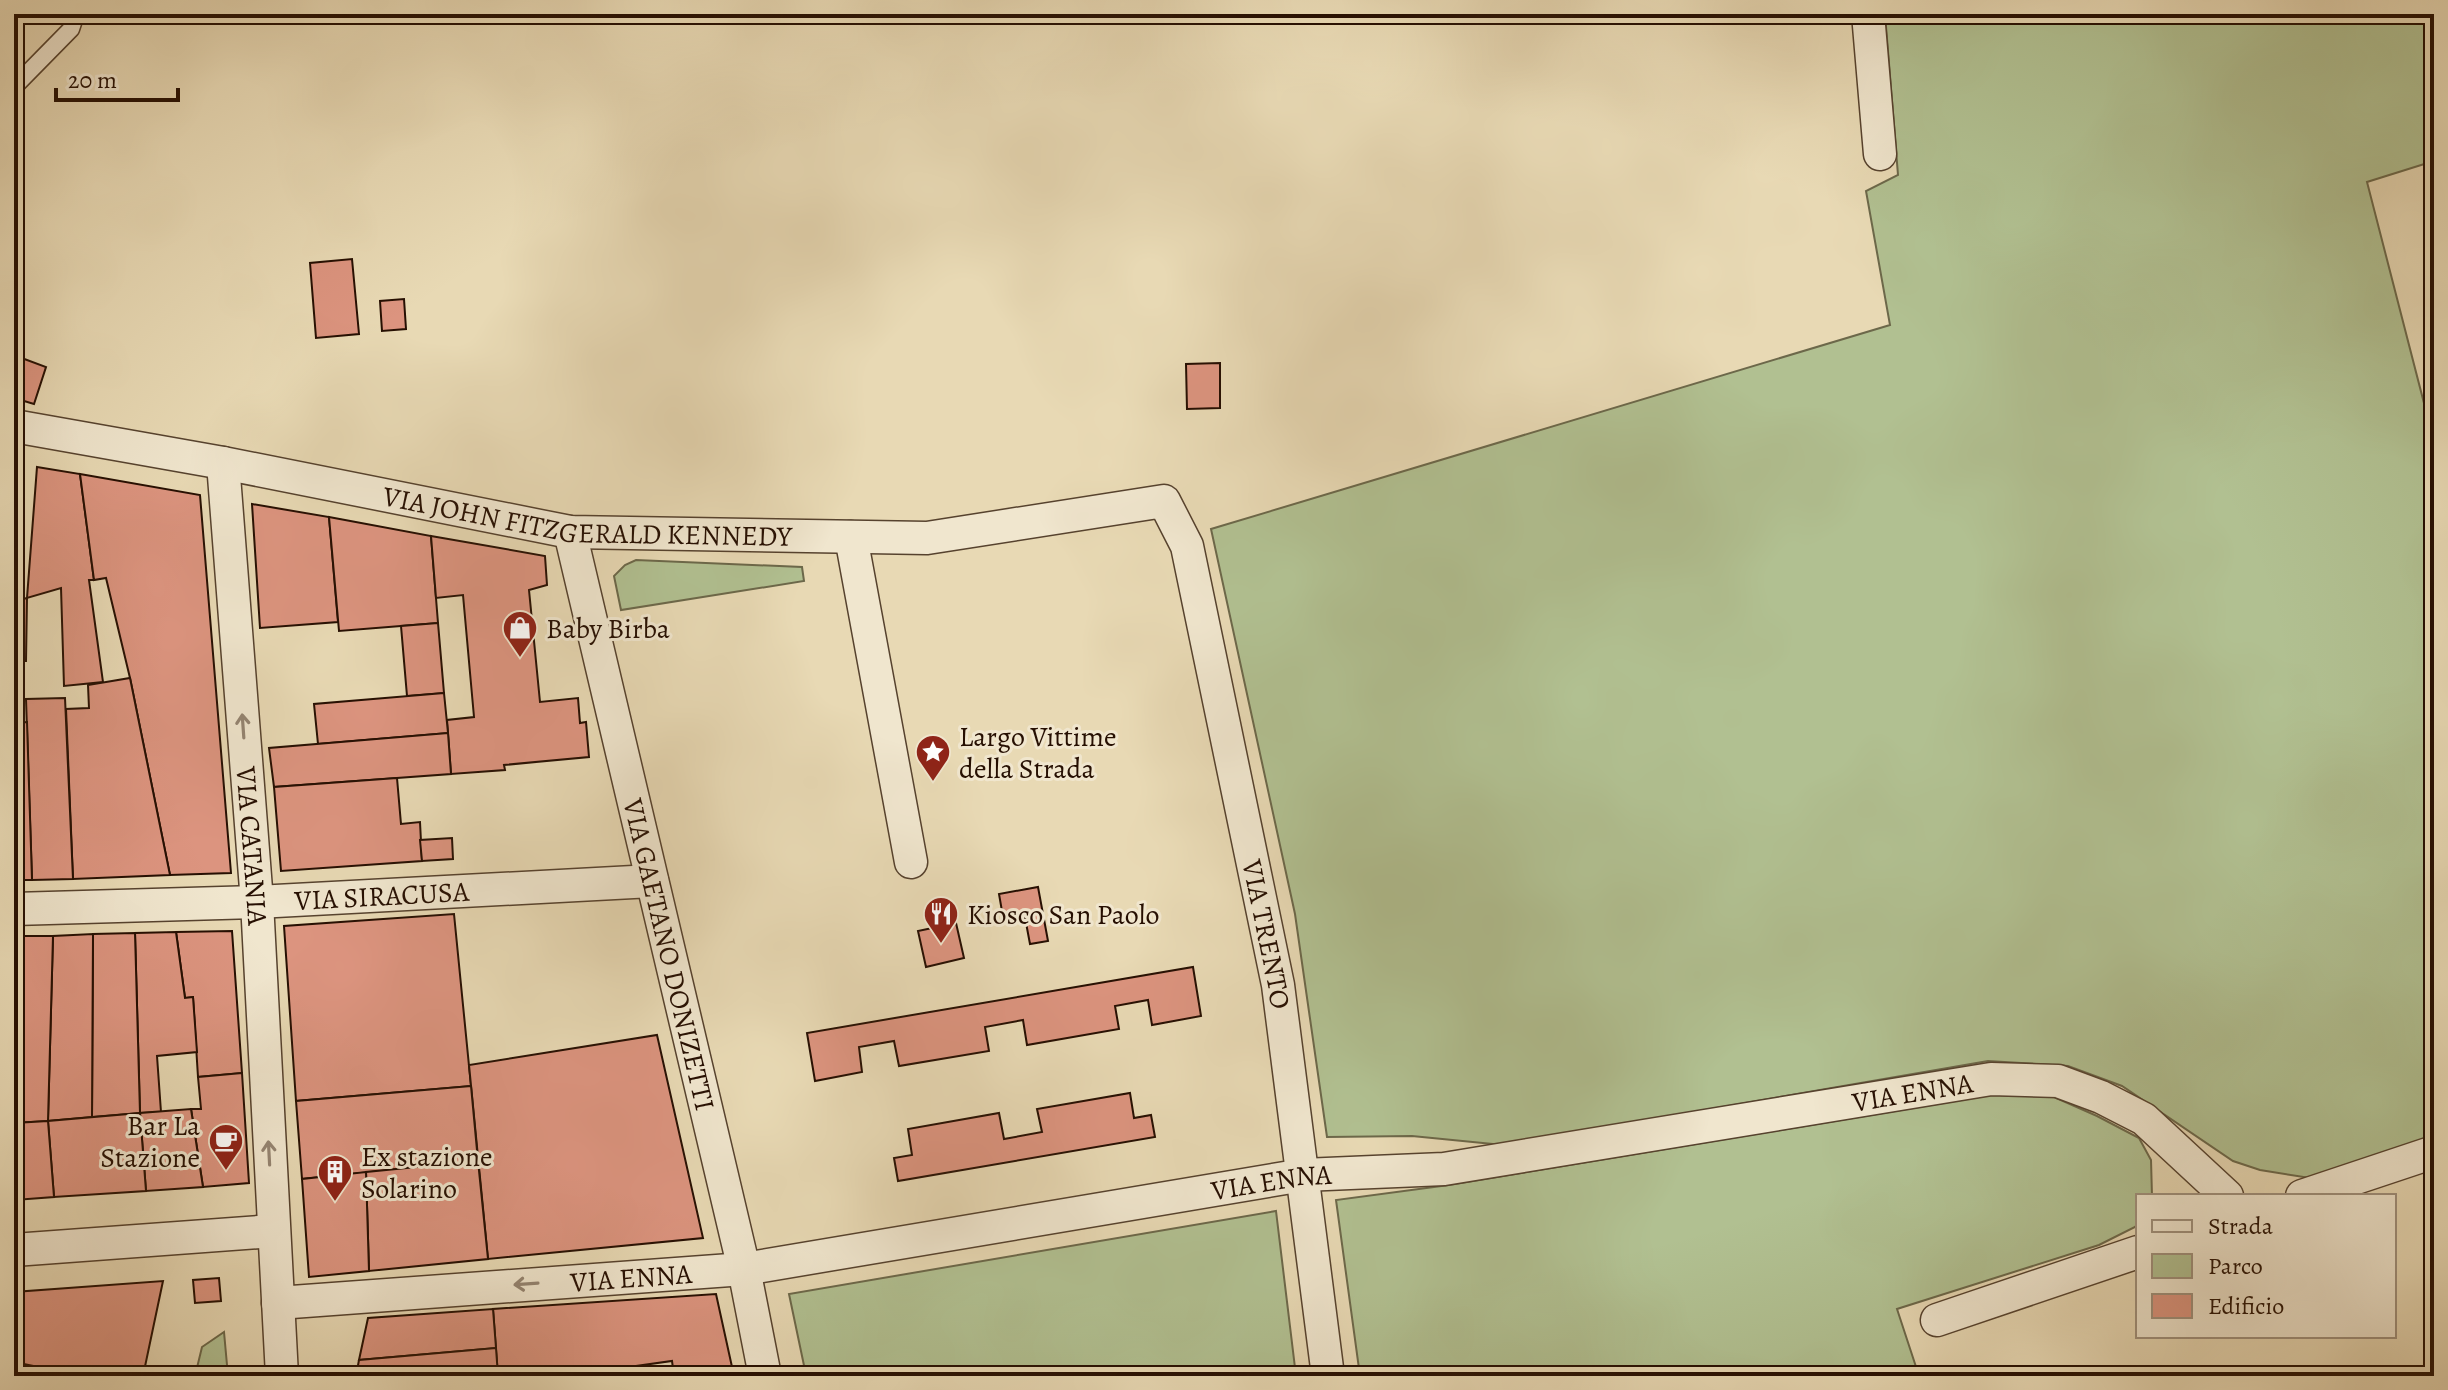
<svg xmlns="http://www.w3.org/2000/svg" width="2448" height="1390" font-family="Alegreya,serif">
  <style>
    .green { fill: #b1c091; stroke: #6c684a; stroke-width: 2 }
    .building { fill: #dc947f; stroke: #260f02; stroke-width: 2 }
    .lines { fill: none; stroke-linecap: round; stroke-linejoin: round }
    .lane-casing { stroke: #56422e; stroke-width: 19 }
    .street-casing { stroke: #56422e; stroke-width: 35 }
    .lane { stroke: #f0e6ce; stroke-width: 16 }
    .street { stroke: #f0e6ce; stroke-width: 32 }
    .oneway { stroke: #958572 }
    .labels { text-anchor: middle; stroke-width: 6; stroke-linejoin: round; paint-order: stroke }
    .street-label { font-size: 28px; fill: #260f02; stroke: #f0e6ce }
    .poi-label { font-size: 28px; fill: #260f02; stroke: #f0e6ce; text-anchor: start }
  </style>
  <rect width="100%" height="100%" fill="#e8d9b4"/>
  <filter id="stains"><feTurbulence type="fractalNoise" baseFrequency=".0025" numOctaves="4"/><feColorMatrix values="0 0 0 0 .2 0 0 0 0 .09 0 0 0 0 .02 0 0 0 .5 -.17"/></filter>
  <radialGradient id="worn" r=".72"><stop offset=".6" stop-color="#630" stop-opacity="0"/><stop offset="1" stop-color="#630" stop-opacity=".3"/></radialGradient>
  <g class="green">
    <polygon points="1885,14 2434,14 2434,161 2367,182 2434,442 2434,1136 2310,1178 2260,1170 2233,1161 2122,1086 2068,1066 1988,1061 1503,1145 1412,1136 1327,1137 1295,914 1211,529 1890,325 1866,191 1898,175"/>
    <polygon points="636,560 802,567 804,581 621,610 614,576 625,565"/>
    <polygon points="1991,1095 2054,1097 2097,1116 2139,1138 2151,1160 2152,1196 2138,1196 2138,1223 2135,1227 2099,1245 1897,1309 1919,1376 1360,1376 1336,1200 1449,1185"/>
    <polygon points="1276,1211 1296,1376 806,1375 789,1294"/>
    <polygon points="224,1332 228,1376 195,1376 202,1347"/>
  </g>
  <g class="building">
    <polygon points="352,259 359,334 316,338 310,263"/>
    <polygon points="404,299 406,329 382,331 380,301"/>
    <polygon points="19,357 46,367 34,404 14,398 14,382"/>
    <polygon points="1220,363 1220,408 1187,409 1186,364"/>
    <polygon points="37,467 80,474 94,580 89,580 103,682 64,686 61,588 27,598"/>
    <polygon points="80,474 200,495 231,873 170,875 130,678 106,578 94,580"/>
    <polygon points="252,504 329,517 338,622 260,628"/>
    <polygon points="329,517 431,536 438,623 339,631"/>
    <polygon points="431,536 545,556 547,585 529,590 540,702 578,698 580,723 586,722 589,757 504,765 505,770 451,774 447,720 474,717 463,595 436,598"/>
    <polygon points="27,598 26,661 14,661 14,601"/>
    <polygon points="438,623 444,693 407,696 401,626"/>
    <polygon points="130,678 170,875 73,879 66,709 89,708 88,685"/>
    <polygon points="444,693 448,733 318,744 314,704"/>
    <polygon points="65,698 73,879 32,880 26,699"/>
    <polygon points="27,722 32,880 14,880 14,723"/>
    <polygon points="448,733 451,774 274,787 269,748"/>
    <polygon points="397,778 401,824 420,822 422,861 281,871 274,787"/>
    <polygon points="452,838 453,859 422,861 420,840"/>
    <polygon points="1038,887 1048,941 1030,944 1024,912 1003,917 999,894"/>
    <polygon points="454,914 471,1086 296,1101 284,926"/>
    <polygon points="956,923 964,958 926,967 918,931"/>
    <polygon points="232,931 242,1073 198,1077 193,997 185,998 176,932"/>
    <polygon points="176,932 185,998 193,997 197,1052 157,1056 161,1112 140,1113 135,933"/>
    <polygon points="135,933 140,1113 92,1117 93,934"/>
    <polygon points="93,934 92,1117 48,1121 53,936"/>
    <polygon points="14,936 53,936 48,1121 14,1123"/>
    <polygon points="1193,967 1201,1016 1152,1025 1148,1000 1115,1006 1119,1029 1027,1045 1023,1020 985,1027 989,1051 899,1066 894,1041 859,1047 862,1072 815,1081 807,1033"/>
    <polygon points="657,1035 703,1238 488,1259 469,1065"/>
    <polygon points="242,1073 249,1183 203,1187 191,1109 201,1109 198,1077"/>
    <polygon points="471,1086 478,1161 302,1179 296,1101"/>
    <polygon points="1130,1093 1134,1118 1151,1115 1155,1137 898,1181 894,1158 912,1155 908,1129 999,1113 1004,1139 1042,1132 1037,1109"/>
    <polygon points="191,1109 203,1187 146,1191 140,1113"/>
    <polygon points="140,1113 146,1191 54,1197 48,1121"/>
    <polygon points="48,1121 54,1197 15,1200 14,1123"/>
    <polygon points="478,1161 488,1259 369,1271 366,1172"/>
    <polygon points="366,1172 369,1271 309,1277 302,1179"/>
    <polygon points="219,1278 221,1301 195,1303 193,1280"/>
    <polygon points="163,1281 143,1376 82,1376 14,1362 14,1292"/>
    <polygon points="716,1294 734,1376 674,1376 672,1361 565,1376 498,1376 493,1309"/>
    <polygon points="493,1309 496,1348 359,1360 368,1318"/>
    <polygon points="496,1348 498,1376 356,1376 359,1360"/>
  </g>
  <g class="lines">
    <defs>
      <polyline id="lane" points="14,87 71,29 76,14"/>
      <g id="street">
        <polyline points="1868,14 1880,154"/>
        <path id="s1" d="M 14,426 L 223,463 L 570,532 L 927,538 L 1164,501 L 1187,546 L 1278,985 L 1328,1376"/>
        <path id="s2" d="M 223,463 L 257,902 L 282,1376"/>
        <path id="s3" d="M 570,532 L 744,1269 L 765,1376"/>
        <polyline points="851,537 911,862"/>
        <path id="s4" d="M 14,909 L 257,902 L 652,881"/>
        <polyline points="2302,1196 2434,1152"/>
        <polyline points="14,1250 273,1231"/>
        <path id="s5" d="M 278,1303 L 744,1269 L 1303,1175 L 1444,1169 L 1991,1079 L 2058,1081 L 2101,1097 L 2144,1119 L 2227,1196"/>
        <polyline points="1937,1320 2138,1252"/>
      </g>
    </defs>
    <use href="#lane" class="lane-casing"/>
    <use href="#street" class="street-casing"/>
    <use href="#lane" class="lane"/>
    <use href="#street" class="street"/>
  </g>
  <defs><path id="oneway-shaft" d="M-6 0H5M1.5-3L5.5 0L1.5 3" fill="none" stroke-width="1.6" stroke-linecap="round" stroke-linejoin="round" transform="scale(2)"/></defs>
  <g class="oneway">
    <use href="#oneway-shaft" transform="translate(243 726) rotate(-94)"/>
    <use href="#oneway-shaft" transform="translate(269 1153) rotate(-93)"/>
    <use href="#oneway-shaft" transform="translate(526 1284) rotate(176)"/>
  </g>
  <defs>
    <symbol id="shop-pin" viewBox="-11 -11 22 30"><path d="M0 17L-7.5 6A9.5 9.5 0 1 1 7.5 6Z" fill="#8f2418" stroke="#f0e6ce"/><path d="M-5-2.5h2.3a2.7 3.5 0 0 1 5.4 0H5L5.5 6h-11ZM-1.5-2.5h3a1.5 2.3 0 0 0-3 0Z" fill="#fff"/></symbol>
    <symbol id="sight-pin" viewBox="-11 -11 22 30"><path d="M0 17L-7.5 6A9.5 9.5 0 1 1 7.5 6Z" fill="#8f2418" stroke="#f0e6ce"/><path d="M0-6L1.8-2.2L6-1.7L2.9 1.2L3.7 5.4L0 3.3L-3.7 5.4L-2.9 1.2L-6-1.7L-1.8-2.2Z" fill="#fff"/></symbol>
    <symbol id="restaurant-pin" viewBox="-11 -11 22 30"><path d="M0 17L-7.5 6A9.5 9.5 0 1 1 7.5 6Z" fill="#8f2418" stroke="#f0e6ce"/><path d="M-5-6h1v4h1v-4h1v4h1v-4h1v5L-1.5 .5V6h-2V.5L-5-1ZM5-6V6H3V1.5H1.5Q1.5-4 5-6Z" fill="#fff"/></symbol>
    <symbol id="cafe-pin" viewBox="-11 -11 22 30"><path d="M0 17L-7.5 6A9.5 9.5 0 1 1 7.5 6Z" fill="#8f2418" stroke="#f0e6ce"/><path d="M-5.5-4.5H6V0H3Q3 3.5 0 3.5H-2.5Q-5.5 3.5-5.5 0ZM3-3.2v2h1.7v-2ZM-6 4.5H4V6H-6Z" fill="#fff"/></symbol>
    <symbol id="building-pin" viewBox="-11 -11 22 30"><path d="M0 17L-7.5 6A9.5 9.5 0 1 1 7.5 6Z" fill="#8f2418" stroke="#f0e6ce"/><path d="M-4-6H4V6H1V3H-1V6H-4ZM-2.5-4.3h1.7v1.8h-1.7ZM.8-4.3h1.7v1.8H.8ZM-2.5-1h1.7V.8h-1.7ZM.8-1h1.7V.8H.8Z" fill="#fff"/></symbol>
  </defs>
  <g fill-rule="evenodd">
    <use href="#shop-pin" x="500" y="608" width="40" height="54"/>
    <use href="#sight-pin" x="913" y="732" width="40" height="54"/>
    <use href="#restaurant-pin" x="921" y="894" width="40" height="54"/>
    <use href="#cafe-pin" x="206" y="1121" width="40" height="54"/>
    <use href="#building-pin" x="315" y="1152" width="40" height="54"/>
  </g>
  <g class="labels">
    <g class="street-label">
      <text dy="10" stroke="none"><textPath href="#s1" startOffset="582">VIA JOHN FITZGERALD KENNEDY</textPath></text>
      <text dy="10" stroke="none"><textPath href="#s2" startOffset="384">VIA CATANIA</textPath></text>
      <text dy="10" stroke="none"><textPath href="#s4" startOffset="368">VIA SIRACUSA</textPath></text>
      <text dy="10" stroke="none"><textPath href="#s1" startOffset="1610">VIA TRENTO</textPath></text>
      <text dy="10" stroke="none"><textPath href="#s3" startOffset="434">VIA GAETANO DONIZETTI</textPath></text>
      <text dy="10" stroke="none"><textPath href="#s5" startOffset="1650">VIA ENNA</textPath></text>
      <text dy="10" stroke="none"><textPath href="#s5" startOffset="1002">VIA ENNA</textPath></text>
      <text dy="10" stroke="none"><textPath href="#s5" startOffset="354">VIA ENNA</textPath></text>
    </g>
    <g class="poi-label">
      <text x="546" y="638">Baby Birba</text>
      <text x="959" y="746">Largo Vittime<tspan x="959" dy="32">della Strada</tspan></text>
      <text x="967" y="924">Kiosco San Paolo</text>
      <text x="200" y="1135" text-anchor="end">Bar La<tspan x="200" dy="32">Stazione</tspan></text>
      <text x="361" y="1166">Ex stazione<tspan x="361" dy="32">Solarino</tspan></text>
    </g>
  </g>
  <rect width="2448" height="1390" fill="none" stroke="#e8d9b4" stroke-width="48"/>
  <rect x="16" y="16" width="2416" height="1358" fill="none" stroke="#260f02" stroke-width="4"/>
  <rect x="24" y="24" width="2400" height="1342" fill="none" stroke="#260f02" stroke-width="2"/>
  <rect x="2136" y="1194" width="260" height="144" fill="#f0e6ce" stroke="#9f907c" stroke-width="2"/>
  <rect x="2152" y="1220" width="40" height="12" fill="#f0e6ce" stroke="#9f907c" stroke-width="2"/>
  <text x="2208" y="1234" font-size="24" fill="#260f02">Strada</text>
  <rect x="2152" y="1254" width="40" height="24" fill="#b1c091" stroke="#9f907c" stroke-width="2"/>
  <text x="2208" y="1274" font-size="24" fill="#260f02">Parco</text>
  <rect x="2152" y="1294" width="40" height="24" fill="#dc947f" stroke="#9f907c" stroke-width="2"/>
  <text x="2208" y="1314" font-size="24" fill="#260f02">Edificio</text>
  <path d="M56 88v12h122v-12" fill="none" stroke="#260f02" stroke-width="4"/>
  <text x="68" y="88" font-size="24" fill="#260f02" stroke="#f0e6ce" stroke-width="6" paint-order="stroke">20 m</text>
  <rect width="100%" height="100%" filter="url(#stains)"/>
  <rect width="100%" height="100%" fill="url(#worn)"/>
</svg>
